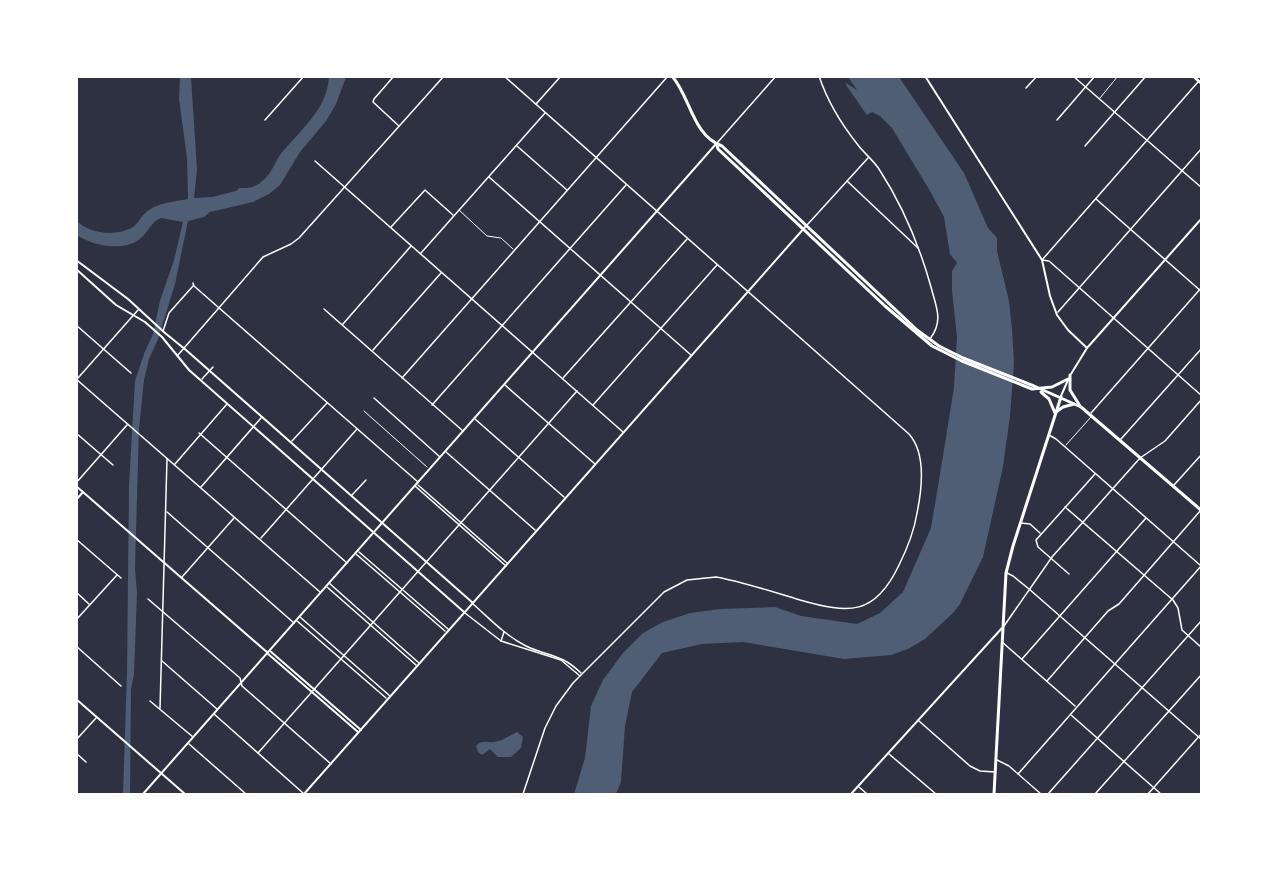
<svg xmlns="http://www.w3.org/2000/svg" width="1278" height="871" font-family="'Titillium Web',sans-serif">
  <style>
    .water { fill: #4f5d75 }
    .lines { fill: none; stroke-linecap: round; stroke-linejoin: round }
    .service { stroke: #fff; stroke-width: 1 }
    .minor { stroke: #fff; stroke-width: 1.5 }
    .tertiary { stroke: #fff; stroke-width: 2 }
    .secondary { stroke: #fff; stroke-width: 2 }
    .primary { stroke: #fff; stroke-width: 3 }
  </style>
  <rect width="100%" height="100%" fill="#2d3142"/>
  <g class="water">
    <path d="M 180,77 L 191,77 L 197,170 L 194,198 L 212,197 L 236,191 L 239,188 C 248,188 254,188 261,182 C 271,175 274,164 280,155 C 300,130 327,110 329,77 L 346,77 L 336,104 L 326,121 L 300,152 L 280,185 L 269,194 L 253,202 L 210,212 L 204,217 L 188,221 L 175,284 L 158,339 L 149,359 L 144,380 L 139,429 L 135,568 L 137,593 L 134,675 L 131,689 L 130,794 L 123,794 L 127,673 L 129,485 L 135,381 L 144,354 L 153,334 L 160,301 L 174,260 L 183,222 L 161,218 C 152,222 150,228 144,235 C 129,253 94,247 77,235 L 76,220 C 88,234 117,237 133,227 C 139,223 142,214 149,210 C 161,202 174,202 188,199 L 187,158 L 179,99 Z"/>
    <polygon points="848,77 899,77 964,173 988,228 997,238 997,251 1009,301 1012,329 1014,363 1010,416 1003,467 983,557 960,604 953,613 925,639 908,649 891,655 844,659 743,642 702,644 662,653 632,692 625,726 621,782 616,794 574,794 585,758 591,706 603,680 623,653 643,633 663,622 690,613 720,609 775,607 801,616 857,624 880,613 903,592 931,528 943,456 954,387 957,337 952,291 952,271 957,263 950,254 944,217 930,191 892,128 880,116 872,112 867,115 864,111 846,85 846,83 857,90"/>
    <path d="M 517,732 L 523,737 L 521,748 L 511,757 L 498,757 L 490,749 L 482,755 L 478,752 L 476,746 C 483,739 486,743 494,742 C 502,741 511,735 517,732 Z"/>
  </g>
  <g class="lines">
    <g class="service">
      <polyline points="1100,98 1118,76"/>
      <polyline points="459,210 487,236 501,238 513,249"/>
      <polyline points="364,411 427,467"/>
      <polyline points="1066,445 1091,417"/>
    </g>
    <g class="minor">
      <polyline points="394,76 374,99 373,102 399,126"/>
      <path d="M 504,76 L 909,434 C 926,453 922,489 917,513 C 914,532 907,549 899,565 C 875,616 849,614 800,600 C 773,592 744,582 716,577 L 687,580 L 664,592 L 573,683 L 556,706 L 545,728 L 523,794"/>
      <path d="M 819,76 C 827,100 842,125 858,145 C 864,153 873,160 879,169 C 903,206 919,244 931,287 C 936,307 944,320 930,339"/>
      <polyline points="1073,76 1202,188"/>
      <polyline points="1198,82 1042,260 1049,261 1202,396"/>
      <polyline points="1026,88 1037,76"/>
      <polyline points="536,104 561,76"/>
      <polyline points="265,120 304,76"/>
      <polyline points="1057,120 1095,76"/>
      <polyline points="717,143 776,76"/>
      <polyline points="517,146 567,190"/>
      <polyline points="1085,146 1146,76"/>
      <polyline points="315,161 623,432"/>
      <polyline points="489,177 691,355"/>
      <polyline points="847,181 918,248"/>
      <polyline points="1096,199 1202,292"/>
      <polyline points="807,225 868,158"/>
      <polyline points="391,227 425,190 453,215"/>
      <polyline points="421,253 545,113"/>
      <polyline points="193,283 194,286 418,482"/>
      <polyline points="324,309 463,431"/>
      <polyline points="1058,312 1202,148"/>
      <polyline points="343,324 411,246"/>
      <polyline points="76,325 131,373"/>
      <polyline points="163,331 169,313 193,286"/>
      <polyline points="373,350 441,273"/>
      <polyline points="178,355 263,257 291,244 299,238 444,76"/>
      <polyline points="78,378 138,310"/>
      <polyline points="402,378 668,76"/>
      <polyline points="563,378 687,239"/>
      <polyline points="76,379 320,592"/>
      <polyline points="202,379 213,367"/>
      <polyline points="505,385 595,464"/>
      <polyline points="374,398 440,457"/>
      <polyline points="432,405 626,185"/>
      <polyline points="593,405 717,265"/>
      <polyline points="1091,413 1202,287"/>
      <polyline points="475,419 564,497"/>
      <polyline points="76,433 113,465"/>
      <polyline points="199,433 347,563"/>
      <polyline points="1049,435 1056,439 1200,565"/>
      <polyline points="1121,439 1202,348"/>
      <polyline points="292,441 327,403"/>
      <polyline points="446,452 535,530"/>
      <polyline points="175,464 227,404"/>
      <polyline points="76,483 127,425"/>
      <polyline points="418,485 507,563"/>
      <polyline points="1174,485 1202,454"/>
      <polyline points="415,486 506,566"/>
      <polyline points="201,487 261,418"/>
      <polyline points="352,495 366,480"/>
      <polyline points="1065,507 1173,600 1178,608 1182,630 1202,648"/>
      <polyline points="167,512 294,623"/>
      <polyline points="1021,523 1030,524 1040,533"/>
      <polyline points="261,538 357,429"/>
      <polyline points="76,539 121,578"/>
      <polyline points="359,552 448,629"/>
      <polyline points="356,554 445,631"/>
      <polyline points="1007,573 1013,576 1029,589 1202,740"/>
      <polyline points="1069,574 1038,547 1036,540 1095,474"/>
      <polyline points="182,577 234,518"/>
      <polyline points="329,583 419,663"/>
      <polyline points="327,587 416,665"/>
      <polyline points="76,592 89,604"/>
      <polyline points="148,599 240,678 242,686 331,764"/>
      <path d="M 473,604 C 490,619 506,636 526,646 C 549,657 560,653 581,673"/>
      <polyline points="465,613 501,641 561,660 580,676"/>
      <polyline points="300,617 390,696"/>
      <polyline points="76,620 117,575"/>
      <polyline points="297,621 386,698"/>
      <polyline points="1004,626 1052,557 1140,458 1165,441 1202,399"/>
      <polyline points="501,641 504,632"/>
      <polyline points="1002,642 1075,706"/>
      <polyline points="76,646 121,686"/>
      <polyline points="1022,659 1146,518"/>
      <polyline points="162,661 217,709"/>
      <polyline points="1047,681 1108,611 1119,604 1201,510"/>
      <polyline points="150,701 193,737"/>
      <polyline points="160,708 167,459"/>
      <polyline points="214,714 303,793"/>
      <polyline points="1071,715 1161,794"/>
      <polyline points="919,721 970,766 980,771 995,772"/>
      <polyline points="76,740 96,718"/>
      <polyline points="189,744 246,794"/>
      <polyline points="76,753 86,762"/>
      <polyline points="258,753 577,391"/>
      <polyline points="889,754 936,794"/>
      <polyline points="997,760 1009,766 1041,794"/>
      <polyline points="1018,774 1202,565"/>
      <polyline points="859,787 867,794"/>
      <polyline points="1048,794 1202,620"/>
      <polyline points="1095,794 1202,674"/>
      <polyline points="1148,794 1202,733"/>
    </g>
    <g class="tertiary">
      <polyline points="76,260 128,299 165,333 186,350 473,603"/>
      <polyline points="76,269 116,305 145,322 162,337 189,370 464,612"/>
      <polyline points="1087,348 1202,218"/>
      <polyline points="76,486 268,653"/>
      <polyline points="76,500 83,492"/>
      <polyline points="270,651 361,730"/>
      <polyline points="267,653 358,732"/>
      <polyline points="143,794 716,144"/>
      <polyline points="851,794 1002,628"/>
    </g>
    <g class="secondary">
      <polyline points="925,76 1042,260 1050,296 1057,315 1068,330 1087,348 1071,374"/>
      <polyline points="1061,396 1068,380"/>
      <polyline points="76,699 185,794"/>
      <polyline points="304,794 806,226"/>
    </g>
    <g class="primary">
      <path d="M 672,76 C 691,98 692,135 722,146 L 917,330 L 939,346 L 963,358 L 1034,386 L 1081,407 L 1202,511"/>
      <polyline points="1193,76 1202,84"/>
      <polyline points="717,145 718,149 885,306 932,346 962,361 1032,389 1052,387 1068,379"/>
      <polyline points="1070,375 1070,390 1080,406"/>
      <polyline points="1041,392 1049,399 1055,413"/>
      <polyline points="1056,412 1063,407 1074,404"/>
      <polyline points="994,794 1006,573 1013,546 1061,397"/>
    </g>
  </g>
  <rect width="1278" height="871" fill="none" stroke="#ffffff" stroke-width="156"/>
</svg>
